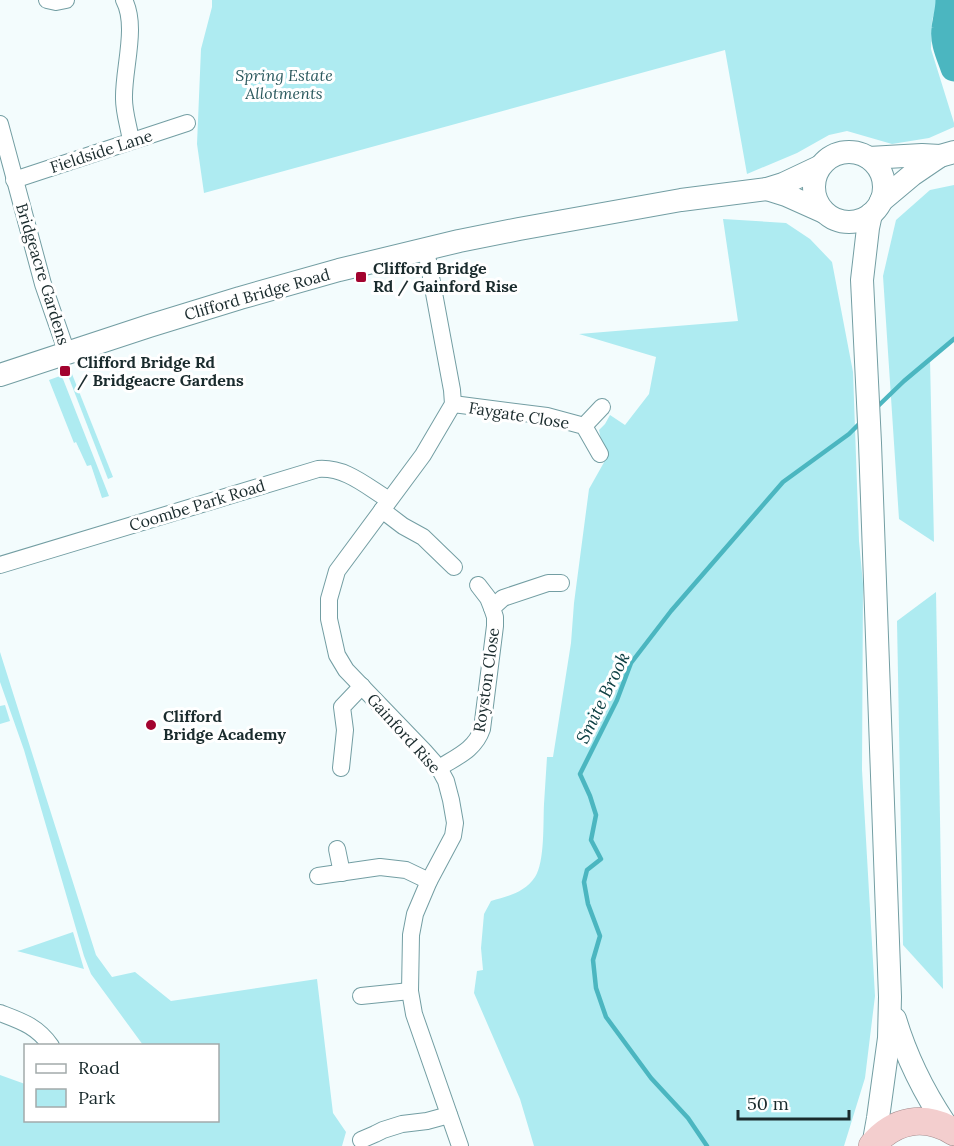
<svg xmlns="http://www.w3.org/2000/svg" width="954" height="1146" font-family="Lora,serif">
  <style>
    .green { fill: #aeebf1 }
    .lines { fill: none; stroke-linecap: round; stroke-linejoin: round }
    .stream { stroke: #4bb6c0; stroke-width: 4.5 }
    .river { stroke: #4bb6c0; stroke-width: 27 }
    .minor-casing { stroke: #739ea3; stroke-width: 18 }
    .secondary-casing { stroke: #739ea3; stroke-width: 24 }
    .trunk-casing { stroke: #a58c8e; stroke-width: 28 }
    .minor { stroke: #fff; stroke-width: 16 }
    .secondary { stroke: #fff; stroke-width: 22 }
    .trunk { stroke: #f3cece; stroke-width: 27 }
    .poi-dot { fill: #a2032f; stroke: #fff; stroke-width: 2 }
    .labels { text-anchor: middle; stroke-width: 6; stroke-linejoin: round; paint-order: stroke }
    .park-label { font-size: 16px; font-style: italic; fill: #2c5a5f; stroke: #fff }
    .street-label { font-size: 16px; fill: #1a2b2d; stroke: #fff }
    .poi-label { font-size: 16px; font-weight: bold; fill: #1a2b2d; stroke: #fff; text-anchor: start }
    .water-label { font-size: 18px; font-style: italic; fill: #0e4044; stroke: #fff }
  </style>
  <rect width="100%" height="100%" fill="#f3fcfd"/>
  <g class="green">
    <polygon points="212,0 939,0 932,20 931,49 954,123 954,127 929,138 892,144 847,131 829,135 797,153 747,174 725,50 204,193 197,144 201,49 212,7"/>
    <polygon points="954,185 954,339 930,359 934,542 899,519 883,276 896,220 930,190"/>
    <path d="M 723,219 L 786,223 L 810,239 L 832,262 L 853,372 L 859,541 L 863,584 L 862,770 L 875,996 L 865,1078 L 844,1146 L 534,1146 L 520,1099 L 474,993 L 477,971 L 483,970 L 481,948 L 484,914 L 491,901 C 508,896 524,893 535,877 C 545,862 543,822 544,804 C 545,788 546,773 547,757 L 553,757 L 571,643 L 574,603 L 589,489 L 607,457 L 603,450 L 599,430 L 605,424 L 610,415 L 625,425 L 649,394 L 656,357 L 579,334 L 738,321 Z"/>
    <polygon points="67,373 72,374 113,477 108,479"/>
    <polygon points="60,376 63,379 109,496 102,498 91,465 87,466 76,442 74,443 49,380"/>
    <polygon points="936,592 943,989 903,945 897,621"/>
    <polygon points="0,652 96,955 112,977 135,972 171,1001 317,979 333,1113 346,1132 342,1146 0,1146 0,1075 25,1084 26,1120 218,1120 218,1046 143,1045 91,974 84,956 24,750 0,682"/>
    <polygon points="5,705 10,721 0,724 0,706"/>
    <polygon points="73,932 84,969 17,951 21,950"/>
  </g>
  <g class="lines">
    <g class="stream">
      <polyline points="876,408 904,381 954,339"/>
      <polyline points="707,1146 688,1118 651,1078 606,1017 596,988 593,960 600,936 588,904 584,882 587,870 601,859 591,840 596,815 590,796 580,774 617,700 631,663 671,611 783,482 849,434 861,422"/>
    </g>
    <path class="river" d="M 949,0 C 949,11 946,19 945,29 C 943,42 950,56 954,68"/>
    <defs>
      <g id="minor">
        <polyline points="47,0 56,2 66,0"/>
        <path d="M 124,0 C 138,26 123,70 124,99 C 124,113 129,127 131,141"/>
        <polyline points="0,124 43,284 67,353"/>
        <polyline points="14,180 187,123"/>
        <polyline points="426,250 452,390 453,404 423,455 337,571 329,599 329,619 337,655 346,670 424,751 439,768 446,781 451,800 455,823 453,836 429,881 415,914 411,935 410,991 414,1014 460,1146"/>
        <polyline points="453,404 547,416 584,426 600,454"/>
        <polyline points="584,426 602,407"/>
        <polyline points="382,510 403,526 423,537 454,567"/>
        <path d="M 0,565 L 318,469 C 346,467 366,486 389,500"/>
        <polyline points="478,585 488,598 492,608"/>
        <polyline points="341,768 345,730 342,707 362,686"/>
        <path d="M 439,768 C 456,757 475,750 482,729 L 495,626 L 495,617 L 492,608 L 503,598 L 548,583 L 561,583"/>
        <polyline points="337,849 342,873"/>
        <polyline points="318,876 380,867 406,870 429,881"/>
        <polyline points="361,996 410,991"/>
        <path d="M 0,1013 C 21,1021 37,1026 51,1046"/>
        <polyline points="361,1140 375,1134 383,1130 402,1124 427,1121 449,1115"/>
      </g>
      <g id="secondary">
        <circle cx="849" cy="187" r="35"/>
        <polyline points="869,158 922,155 940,156 954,152"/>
        <polyline points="767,189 786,195 824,212"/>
        <polyline points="881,201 912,175 940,156"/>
        <polyline points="871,214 868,228 862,280 870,443 890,997 889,1038 878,1118 873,1146"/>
        <polyline points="0,375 149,326 240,298 339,270 459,241 519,229 681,200 767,189 783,184 819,167"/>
        <path d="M 895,1019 C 907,1059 924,1093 948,1128"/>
      </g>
      <path id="trunk" d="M 872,1146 C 894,1119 925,1114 954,1132"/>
    </defs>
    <use href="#minor" class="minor-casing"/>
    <use href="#secondary" class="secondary-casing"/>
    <use href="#trunk" class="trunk-casing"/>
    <use href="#minor" class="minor"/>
    <use href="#secondary" class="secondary"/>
    <use href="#trunk" class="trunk"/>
  </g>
  <g class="poi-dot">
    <rect x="355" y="271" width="12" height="12" rx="3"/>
    <rect x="59" y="365" width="12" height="12" rx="3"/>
    <circle cx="151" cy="725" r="6"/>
  </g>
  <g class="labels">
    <g class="park-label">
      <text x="284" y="81">Spring Estate<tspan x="284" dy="18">Allotments</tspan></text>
    </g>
    <g class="street-label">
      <text transform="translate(101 151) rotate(-18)" y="6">Fieldside Lane</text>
      <text transform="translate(43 274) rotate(73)" y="6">Bridgeacre Gardens</text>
      <text transform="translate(257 294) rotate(-16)" y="6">Clifford Bridge Road</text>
      <text transform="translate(519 415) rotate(9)" y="6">Faygate Close</text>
      <text transform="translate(197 505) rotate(-17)" y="6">Coombe Park Road</text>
      <text transform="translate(486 680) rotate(-82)" y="6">Royston Close</text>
      <text transform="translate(404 733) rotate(48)" y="6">Gainford Rise</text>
    </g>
    <g class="poi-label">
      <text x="373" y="274">Clifford Bridge<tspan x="373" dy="18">Rd / Gainford Rise</tspan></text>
      <text x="77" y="368">Clifford Bridge Rd<tspan x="77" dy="18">/ Bridgeacre Gardens</tspan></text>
      <text x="163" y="722">Clifford<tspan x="163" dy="18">Bridge Academy</tspan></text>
    </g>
    <g class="water-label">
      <text transform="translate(603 698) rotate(-64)" y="6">Smite Brook</text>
    </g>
  </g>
  <rect x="24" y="1044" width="195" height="78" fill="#ffffff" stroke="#a3aaab" stroke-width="1.5"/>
  <rect x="36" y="1064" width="30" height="9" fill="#ffffff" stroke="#a3aaab" stroke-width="1.5"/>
  <text x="78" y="1074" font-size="18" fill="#1a2b2d">Road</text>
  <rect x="36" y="1089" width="30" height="18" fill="#aeebf1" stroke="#a3aaab" stroke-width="1.5"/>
  <text x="78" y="1104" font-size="18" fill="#1a2b2d">Park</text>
  <path d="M738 1110v9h111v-9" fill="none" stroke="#1a2b2d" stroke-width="3"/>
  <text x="747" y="1110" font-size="18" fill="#1a2b2d" stroke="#ffffff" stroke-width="4.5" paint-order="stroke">50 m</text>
</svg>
